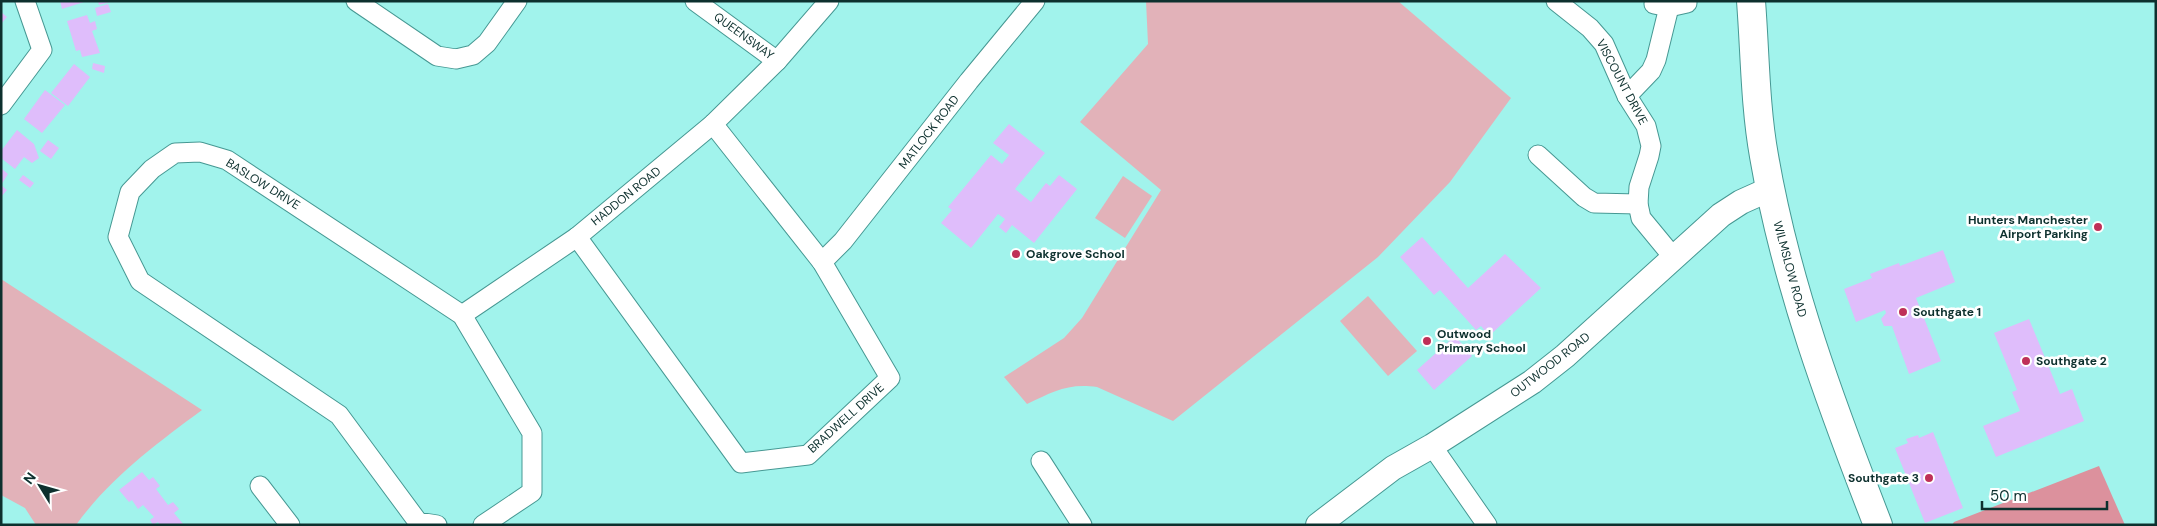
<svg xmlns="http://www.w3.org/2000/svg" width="2157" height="526" font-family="'DM Sans',sans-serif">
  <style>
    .green { fill: #e2b2b9 }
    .forest { fill: #dc919d }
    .building { fill: #dfbdfb }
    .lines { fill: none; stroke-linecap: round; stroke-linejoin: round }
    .minor-casing { stroke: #469893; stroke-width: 21 }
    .tertiary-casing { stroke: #469893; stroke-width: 26 }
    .secondary-casing { stroke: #469893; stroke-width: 30 }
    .minor { stroke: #fff; stroke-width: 19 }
    .tertiary { stroke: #fff; stroke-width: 24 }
    .secondary { stroke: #fff; stroke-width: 28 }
    .poi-dot { fill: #bf3058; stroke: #fff; stroke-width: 2 }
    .labels { text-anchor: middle; stroke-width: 5; stroke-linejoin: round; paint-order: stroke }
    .street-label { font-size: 12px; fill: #0d302e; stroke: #fff }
    .poi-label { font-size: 12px; font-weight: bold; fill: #0d302e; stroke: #fff; text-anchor: start }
  </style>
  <rect width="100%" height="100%" fill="#a1f3ec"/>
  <g class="green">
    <path d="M 1146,1 L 1398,1 L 1511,98 L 1450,182 L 1378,257 L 1173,421 L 1097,387 C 1067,383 1053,392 1027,404 L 1004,377 L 1064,338 L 1082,318 L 1161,190 L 1080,122 L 1148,44 Z"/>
    <polygon points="1123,176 1152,196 1125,238 1095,218"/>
    <path d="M 1,279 L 202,410 C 156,444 110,478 76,525 L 36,525 L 25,508 L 1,495 Z"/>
    <polygon points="1368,296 1417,351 1388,376 1340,321"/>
  </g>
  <polygon class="forest" points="2099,466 2125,525 1952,525 1954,522"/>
  <g class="building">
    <polygon points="60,1 84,1 84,2 62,9"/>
    <polygon points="98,1 110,1 110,2 99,5"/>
    <polygon points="108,4 111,12 97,16 95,8"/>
    <polygon points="1,12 7,17 1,24"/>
    <polygon points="87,15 90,23 95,21 97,29 92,31 100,53 82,57 80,50 76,51 67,21"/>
    <polygon points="93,63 105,66 104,73 92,69"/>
    <polygon points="74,64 90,77 68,106 51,93"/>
    <polygon points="45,90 65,105 42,133 24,119"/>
    <polygon points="1009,124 1045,153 1015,189 1031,202 1046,183 1050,186 1059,175 1077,189 1034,243 1012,225 1006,233 999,227 1005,219 998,214 971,248 941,223 952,210 948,207 991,155 1002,164 1009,155 993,143"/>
    <polygon points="17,130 34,144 39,158 32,163 24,157 15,169 1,158 1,151"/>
    <polygon points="48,140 59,148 51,159 40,151"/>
    <polygon points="1,168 8,174 1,185 7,190 1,197"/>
    <polygon points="23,175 34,183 30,188 19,180"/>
    <polygon points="1422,237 1468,288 1505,254 1541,288 1489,336 1481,326 1476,330 1440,290 1434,295 1400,257"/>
    <polygon points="1943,250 1955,282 1916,298 1941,361 1909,374 1892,326 1884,326 1881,319 1886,313 1885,310 1856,322 1844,289 1872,278 1870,274 1899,263 1900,266"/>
    <polygon points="2029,319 2060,394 2072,389 2084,421 1996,457 1983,426 2020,411 2012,392 2017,390 1994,333"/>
    <polygon points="1455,336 1472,356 1434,390 1417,370"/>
    <polygon points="1933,432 1963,508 1925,523 1895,448 1908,443 1906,439 1918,435 1919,438"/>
    <polygon points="142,472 149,480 153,477 160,486 156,489 168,505 173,502 179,509 174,513 184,525 160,525 158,522 153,525 150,520 154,517 143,505 138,509 132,500 129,502 119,490"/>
  </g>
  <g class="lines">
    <defs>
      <g id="minor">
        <polyline points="356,1 437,56 456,59 473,55 487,43 517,1"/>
        <polyline points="695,1 777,61 829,1"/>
        <polyline points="1556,1 1590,28 1604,44 1627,96 1646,126 1651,146 1649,156 1639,187 1638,204 1641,218 1674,258"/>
        <polyline points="1654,4 1669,7 1687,3"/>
        <polyline points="1627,96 1651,71 1656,60 1669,7"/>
        <polyline points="1,105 42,50 25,1"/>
        <polyline points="1538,155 1584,197 1594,203 1638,204"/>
        <polyline points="577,237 741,463 808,455 890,378 822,262 713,124"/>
        <polyline points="822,262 843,241 969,81 1035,1"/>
        <polyline points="462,315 577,237 713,124 777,61"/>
        <polyline points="1432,446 1487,525"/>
        <polyline points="1041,461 1082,525"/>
        <polyline points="260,486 290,525"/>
        <polyline points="437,525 418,522 339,415 140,281 118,237 130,192 152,169 175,153 200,152 227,160 462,315 532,433 532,492 483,525"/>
      </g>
      <polyline id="tertiary" points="1318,525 1393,468 1432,446 1532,382 1565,356 1721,215 1741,202 1770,189"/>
      <path id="secondary" d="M 1751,1 C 1755,52 1755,106 1764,156 C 1786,284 1831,404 1878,525"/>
    </defs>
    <use href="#minor" class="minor-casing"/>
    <use href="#tertiary" class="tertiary-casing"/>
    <use href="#secondary" class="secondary-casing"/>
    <use href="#minor" class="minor"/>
    <use href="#tertiary" class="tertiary"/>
    <use href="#secondary" class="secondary"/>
  </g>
  <g class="poi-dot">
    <circle cx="2098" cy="227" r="5"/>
    <circle cx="1016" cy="254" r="5"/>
    <circle cx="1903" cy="312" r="5"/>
    <circle cx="1427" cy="341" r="5"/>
    <circle cx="2026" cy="361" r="5"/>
    <circle cx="1929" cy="478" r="5"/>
  </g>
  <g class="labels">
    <g class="street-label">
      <text transform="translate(744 36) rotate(36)" y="4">QUEENSWAY</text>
      <text transform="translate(1622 82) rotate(62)" y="4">VISCOUNT DRIVE</text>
      <text transform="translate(929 132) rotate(-52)" y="4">MATLOCK ROAD</text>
      <text transform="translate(263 184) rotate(32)" y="4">BASLOW DRIVE</text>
      <text transform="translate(626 196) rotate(-39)" y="4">HADDON ROAD</text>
      <text transform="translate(1790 269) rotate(75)" y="4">WILMSLOW ROAD</text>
      <text transform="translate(1550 365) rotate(-38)" y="4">OUTWOOD ROAD</text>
      <text transform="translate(846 418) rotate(-42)" y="4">BRADWELL DRIVE</text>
    </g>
    <g class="poi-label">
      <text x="2088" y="224" text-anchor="end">Hunters Manchester<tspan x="2088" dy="14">Airport Parking</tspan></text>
      <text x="1026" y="258">Oakgrove School</text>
      <text x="1913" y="316">Southgate 1</text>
      <text x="1437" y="338">Outwood<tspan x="1437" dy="14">Primary School</tspan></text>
      <text x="2036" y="365">Southgate 2</text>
      <text x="1919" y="482" text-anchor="end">Southgate 3</text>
    </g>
  </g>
  <rect width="2157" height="526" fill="none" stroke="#0d302e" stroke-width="5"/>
  <g transform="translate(40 486) rotate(307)" stroke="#ffffff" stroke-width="4" paint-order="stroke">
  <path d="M0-4L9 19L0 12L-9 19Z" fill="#0d302e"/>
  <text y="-8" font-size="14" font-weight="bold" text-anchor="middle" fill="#0d302e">N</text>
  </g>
  <path d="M1982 501v8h125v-8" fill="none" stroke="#0d302e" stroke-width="2.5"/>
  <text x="1990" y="501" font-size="15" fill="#0d302e" stroke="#ffffff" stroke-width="4" paint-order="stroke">50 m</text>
</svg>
